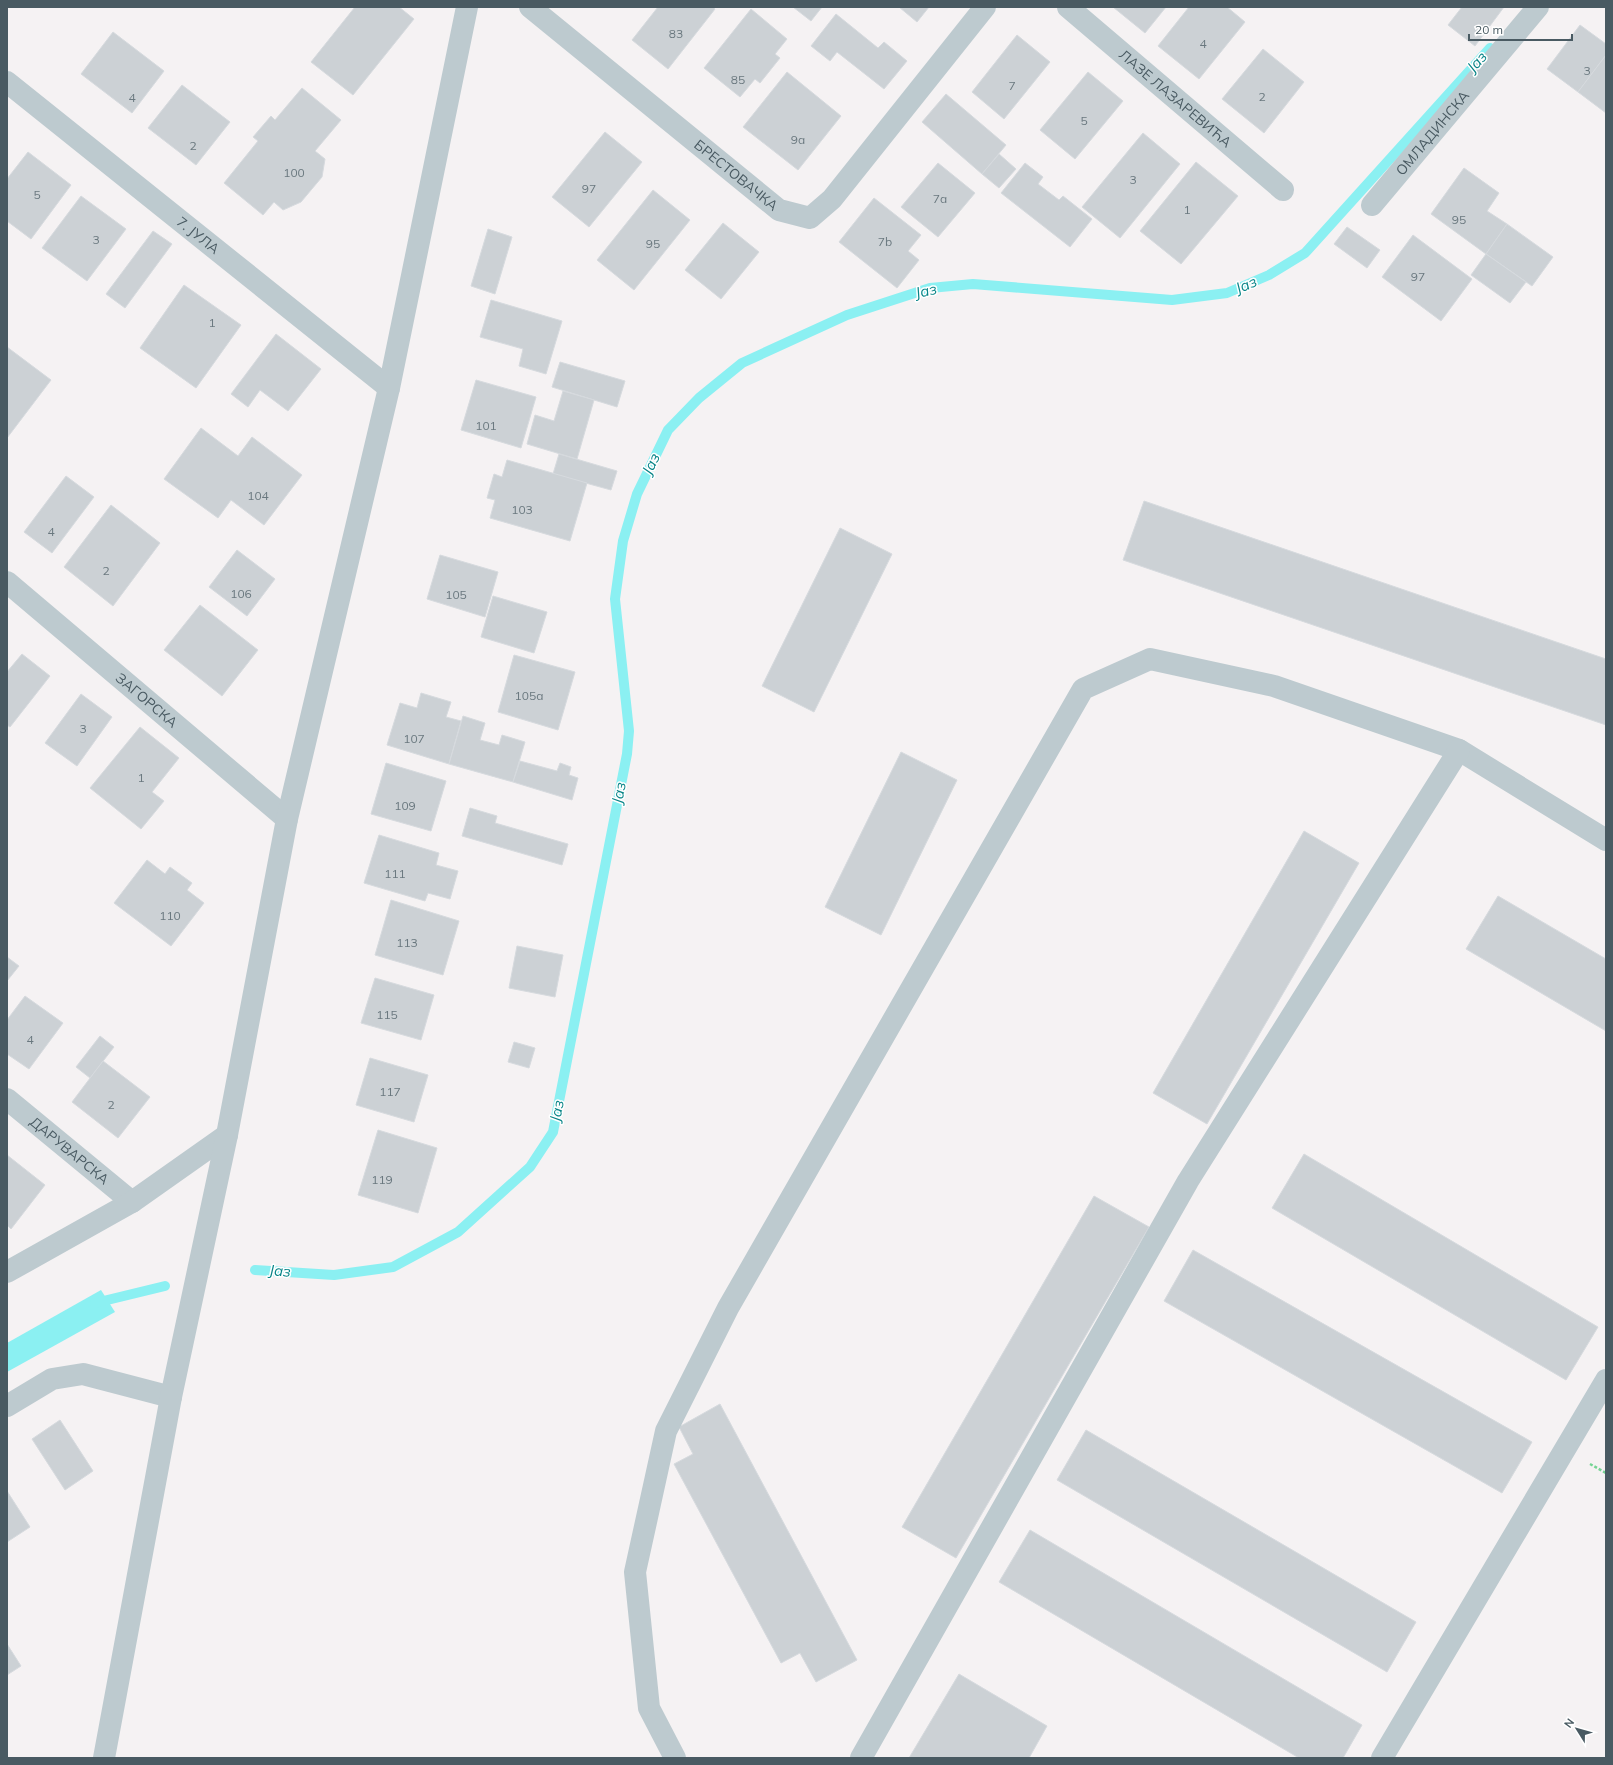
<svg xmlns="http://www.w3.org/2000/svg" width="1613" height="1765" font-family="Mulish,sans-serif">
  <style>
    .water { fill: #8bf0f2 }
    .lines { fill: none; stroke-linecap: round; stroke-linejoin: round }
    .stream { stroke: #8bf0f2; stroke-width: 10 }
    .building { fill: #ccd1d5; stroke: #d6dade }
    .path { stroke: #75d494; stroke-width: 2.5; stroke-dasharray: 3 2; stroke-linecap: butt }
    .minor { stroke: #bdcacf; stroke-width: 22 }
    .labels { text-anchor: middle; stroke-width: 3; stroke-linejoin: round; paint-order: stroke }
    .number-label { font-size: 12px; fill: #6a787f }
    .street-label { font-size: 14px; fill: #495a62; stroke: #fff }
    .water-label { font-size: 15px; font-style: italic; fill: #078487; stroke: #fff }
  </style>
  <rect width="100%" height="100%" fill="#f5f2f3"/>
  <polygon class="water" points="101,1290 115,1312 7,1372 7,1343"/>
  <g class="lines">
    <g class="stream">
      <polyline points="255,1270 334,1275 393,1267 458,1232 530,1167 553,1132 627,754 629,731 615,599 623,541 637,494 668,430 699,398 742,363 847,315 930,288 973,284 1172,300 1227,293 1269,275 1305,253 1490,48"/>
      <polyline points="95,1303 165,1286"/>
    </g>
  </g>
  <g class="building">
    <polygon points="355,7 399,7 414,19 353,95 311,62"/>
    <polygon points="658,7 713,7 715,9 668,69 632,40"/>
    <polygon points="793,7 822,7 811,21"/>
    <polygon points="899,7 929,7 917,22"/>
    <polygon points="1113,7 1166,7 1145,33"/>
    <polygon points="1189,7 1227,7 1245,22 1199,79 1158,46"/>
    <polygon points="1462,7 1504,7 1475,46 1448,25"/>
    <polygon points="751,9 787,39 775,54 780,58 760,83 755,79 740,97 704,68"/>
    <polygon points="836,14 878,48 884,42 907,61 884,89 837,52 830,61 811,46"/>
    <polygon points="1580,25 1606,44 1606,55 1578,92 1547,69"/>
    <polygon points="113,32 164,71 132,113 81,74"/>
    <polygon points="1017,35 1050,62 1004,119 972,92"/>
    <polygon points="1263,49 1304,82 1264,133 1222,99"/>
    <polygon points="1606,55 1606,113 1578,92"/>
    <polygon points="787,72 841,116 798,170 743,127"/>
    <polygon points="1088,72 1123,101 1075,159 1040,130"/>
    <polygon points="182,85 230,122 196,165 148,128"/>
    <polygon points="302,88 341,120 315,151 325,159 322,177 301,202 283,210 274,202 263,215 224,183 258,141 253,137 271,116 275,120"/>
    <polygon points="946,94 1006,145 982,174 922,122"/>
    <polygon points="605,132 642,162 589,227 552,197"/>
    <polygon points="1143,133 1180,164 1120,238 1082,207"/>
    <polygon points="28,152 71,185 31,239 7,221 7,179"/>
    <polygon points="999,154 1016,169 999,188 982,174"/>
    <polygon points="1196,162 1238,196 1181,264 1140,231"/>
    <polygon points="938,163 975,193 938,237 901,207"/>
    <polygon points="1025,163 1043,177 1038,184 1059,200 1063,196 1092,219 1070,247 1001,193"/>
    <polygon points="1464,168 1499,193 1487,211 1507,224 1486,254 1431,214"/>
    <polygon points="653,190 690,220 634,290 597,260"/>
    <polygon points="81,196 126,229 87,281 42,248"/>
    <polygon points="874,198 921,235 908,251 919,260 897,288 839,242"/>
    <polygon points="723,223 759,252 721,299 685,270"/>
    <polygon points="1507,224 1553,257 1532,286 1486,254"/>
    <polygon points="1347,227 1380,250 1367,268 1334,244"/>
    <polygon points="488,229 512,237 495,294 471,286"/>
    <polygon points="153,231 172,244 125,308 106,294"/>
    <polygon points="1413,235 1472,279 1441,321 1382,277"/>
    <polygon points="1486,254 1526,282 1510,303 1471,275"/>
    <polygon points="184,285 241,325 196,388 140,348"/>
    <polygon points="491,300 562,321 546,374 519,366 523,349 480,337"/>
    <polygon points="276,334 321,369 288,411 260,390 248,407 231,394"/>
    <polygon points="7,347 51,380 7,438"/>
    <polygon points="560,362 625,381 617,407 552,387"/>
    <polygon points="476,380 536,397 521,448 461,430"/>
    <polygon points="563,391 594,400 577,459 527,444 535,415 554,421"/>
    <polygon points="201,428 238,456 252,437 302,475 264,525 231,500 218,518 164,479"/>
    <polygon points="559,454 617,471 611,490 553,474"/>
    <polygon points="507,460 587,483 570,541 490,518 495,500 487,498 494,474 502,477"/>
    <polygon points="66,476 94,497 52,553 24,532"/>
    <polygon points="1144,501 1606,659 1606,725 1123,560"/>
    <polygon points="111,505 160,543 113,606 64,567"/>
    <polygon points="840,528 892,554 814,712 762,686"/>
    <polygon points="237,550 275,579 247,616 209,587"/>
    <polygon points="440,555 498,572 485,617 427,599"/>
    <polygon points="493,596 547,612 534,653 481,637"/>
    <polygon points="200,605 258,650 222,696 164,650"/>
    <polygon points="22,654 50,676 10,727 7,725 7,672"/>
    <polygon points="514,655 575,672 558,730 498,712"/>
    <polygon points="421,693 451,702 446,717 461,721 449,764 387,745 400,703 417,708"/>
    <polygon points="81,694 112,717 77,766 45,743"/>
    <polygon points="463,716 485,723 480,740 499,745 502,735 525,742 513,782 449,764"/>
    <polygon points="140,727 179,758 152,792 164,801 141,829 90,788"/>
    <polygon points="901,752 957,780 881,935 825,907"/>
    <polygon points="520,761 557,771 560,763 571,767 569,775 578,778 572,800 513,782"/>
    <polygon points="386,763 446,781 431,831 371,814"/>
    <polygon points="470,808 497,816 495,823 568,844 562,865 462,836"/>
    <polygon points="1304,831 1359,863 1207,1124 1153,1093"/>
    <polygon points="379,835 439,853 436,865 458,871 450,899 428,893 425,901 364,883"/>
    <polygon points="147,860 165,874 170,867 192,883 187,890 204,903 171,946 114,903"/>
    <polygon points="1498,896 1606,959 1606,1031 1466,949"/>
    <polygon points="391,900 459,921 443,975 375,955"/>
    <polygon points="517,946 563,955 555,997 509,988"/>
    <polygon points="7,957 19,966 7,981"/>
    <polygon points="375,978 434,995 421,1040 361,1023"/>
    <polygon points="25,996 63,1023 29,1069 7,1054 7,1020"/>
    <polygon points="100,1036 114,1047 90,1078 76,1067"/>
    <polygon points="514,1042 535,1048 529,1068 508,1062"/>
    <polygon points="370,1058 428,1075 414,1122 356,1105"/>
    <polygon points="103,1061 150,1097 118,1138 72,1102"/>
    <polygon points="378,1130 437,1148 418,1213 358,1195"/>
    <polygon points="1304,1154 1598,1327 1566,1380 1272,1208"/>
    <polygon points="7,1155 45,1185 11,1229 7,1225"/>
    <polygon points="1094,1196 1149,1227 956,1558 902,1527"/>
    <polygon points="1193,1250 1532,1442 1502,1493 1164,1301"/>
    <polygon points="720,1404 857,1660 816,1682 800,1653 781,1663 674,1464 693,1454 679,1427"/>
    <polygon points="60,1420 93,1471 65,1490 32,1439"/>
    <polygon points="1086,1430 1416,1622 1387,1672 1057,1480"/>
    <polygon points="7,1491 30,1527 7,1542"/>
    <polygon points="1030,1530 1362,1725 1343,1758 1299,1758 999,1582"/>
    <polygon points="7,1644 21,1666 7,1675"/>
    <polygon points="959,1674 1047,1726 1029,1758 909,1758"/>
  </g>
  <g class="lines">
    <polyline class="path" points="1590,1464 1606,1473"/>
    <g class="minor">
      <path id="s1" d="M 530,7 L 779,210 L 810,218 L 832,199 L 985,7"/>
      <path id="s2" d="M 1068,7 L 1283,190"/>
      <path id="s3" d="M 7,82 L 389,388"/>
      <path id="s4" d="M 1372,205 L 1538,7"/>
      <path id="s5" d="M 7,582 L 287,819"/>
      <path id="s6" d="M 7,1099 L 132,1202"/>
      <polyline points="7,1272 132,1202 227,1135"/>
      <polyline points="7,1406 52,1379 83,1374 171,1397"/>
      <polyline points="104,1758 171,1397 227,1135 287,819 389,388 467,7"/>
      <polyline points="675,1758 649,1708 635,1572 666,1431 728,1308 1083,689 1150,659 1274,686 1459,750 1606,840"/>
      <polyline points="861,1758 1188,1181 1459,750"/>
      <polyline points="1382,1758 1606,1380"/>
    </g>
  </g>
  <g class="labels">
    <g class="number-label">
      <text x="676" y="38">83</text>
      <text x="1203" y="48">4</text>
      <text x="1587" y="75">3</text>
      <text x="738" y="84">85</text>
      <text x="1012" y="90">7</text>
      <text x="1262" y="101">2</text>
      <text x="132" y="102">4</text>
      <text x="1084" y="125">5</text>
      <text x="798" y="144">9a</text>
      <text x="193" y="150">2</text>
      <text x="294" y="177">100</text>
      <text x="1133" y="184">3</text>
      <text x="589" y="193">97</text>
      <text x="37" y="199">5</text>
      <text x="940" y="203">7a</text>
      <text x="1187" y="214">1</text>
      <text x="1459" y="224">95</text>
      <text x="96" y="244">3</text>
      <text x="885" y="246">7b</text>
      <text x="653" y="248">95</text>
      <text x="1418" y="281">97</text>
      <text x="212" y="327">1</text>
      <text x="486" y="430">101</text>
      <text x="258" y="500">104</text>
      <text x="522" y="514">103</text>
      <text x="51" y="536">4</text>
      <text x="106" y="575">2</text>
      <text x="241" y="598">106</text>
      <text x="456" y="599">105</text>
      <text x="529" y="700">105a</text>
      <text x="83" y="733">3</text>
      <text x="414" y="743">107</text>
      <text x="141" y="782">1</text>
      <text x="405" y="810">109</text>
      <text x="395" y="878">111</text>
      <text x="170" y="920">110</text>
      <text x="407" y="947">113</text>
      <text x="387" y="1019">115</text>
      <text x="30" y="1044">4</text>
      <text x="390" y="1096">117</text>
      <text x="111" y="1109">2</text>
      <text x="382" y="1184">119</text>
    </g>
    <g class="street-label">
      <text dy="5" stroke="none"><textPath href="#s2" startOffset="141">ЛАЗЕ ЛАЗАРЕВИЋА</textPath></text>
      <text dy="5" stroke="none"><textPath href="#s4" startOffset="94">ОМЛАДИНСКА</textPath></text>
      <text dy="5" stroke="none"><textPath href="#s1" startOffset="266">БРЕСТОВАЧКА</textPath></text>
      <text dy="5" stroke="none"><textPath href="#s3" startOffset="245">7. ЈУЛА</textPath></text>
      <text dy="5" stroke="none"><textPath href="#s5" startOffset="183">ЗАГОРСКА</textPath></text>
      <text dy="5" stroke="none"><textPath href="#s6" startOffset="81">ДАРУВАРСКА</textPath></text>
    </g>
    <g class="water-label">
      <text transform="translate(1477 62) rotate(-48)" y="5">Јаз</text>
      <text transform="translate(1246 285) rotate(-23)" y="5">Јаз</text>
      <text transform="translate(926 291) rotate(-13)" y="5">Јаз</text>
      <text transform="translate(651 464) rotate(-64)" y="5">Јаз</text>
      <text transform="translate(619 793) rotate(-79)" y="5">Јаз</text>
      <text transform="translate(557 1111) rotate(-79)" y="5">Јаз</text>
      <text transform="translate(280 1271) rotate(4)" y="5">Јаз</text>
    </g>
  </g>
  <rect width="1613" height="1765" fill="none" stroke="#495a62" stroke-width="16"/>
  <g transform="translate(1577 1729) rotate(307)" stroke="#ffffff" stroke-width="3" paint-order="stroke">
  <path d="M0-3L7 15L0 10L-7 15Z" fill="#495a62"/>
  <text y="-6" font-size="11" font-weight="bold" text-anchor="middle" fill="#495a62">N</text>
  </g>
  <path d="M1469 34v6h103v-6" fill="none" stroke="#495a62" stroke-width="2"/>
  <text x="1475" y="34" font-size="12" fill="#495a62" stroke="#ffffff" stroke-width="3" paint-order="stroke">20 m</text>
</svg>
